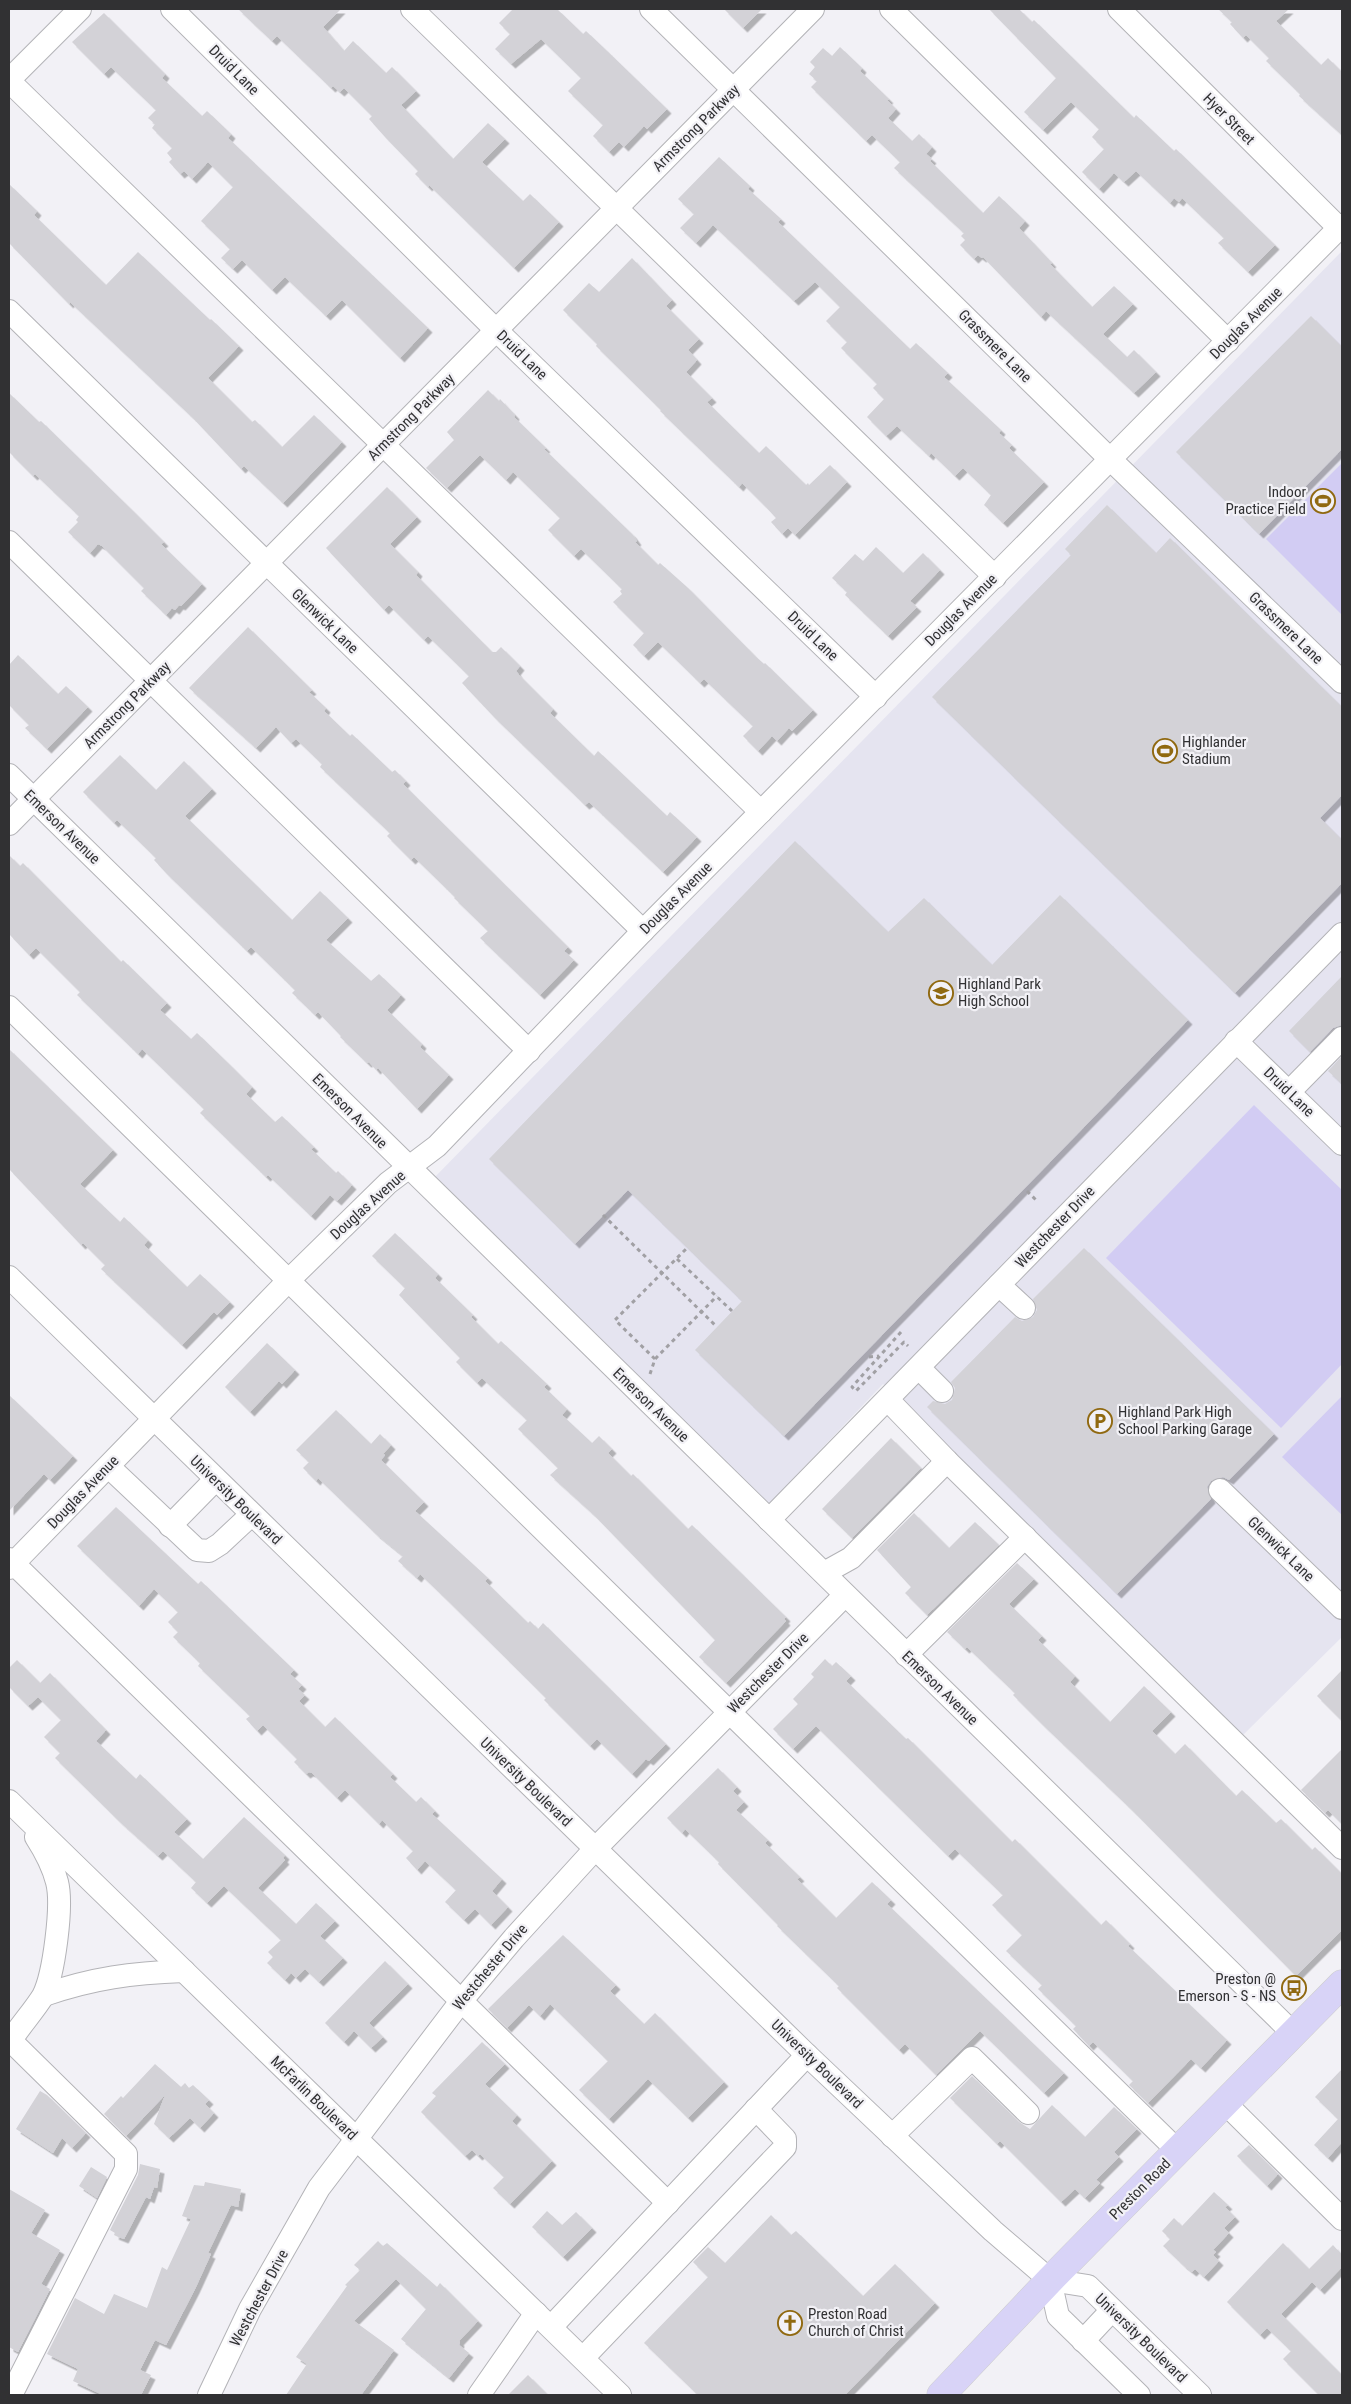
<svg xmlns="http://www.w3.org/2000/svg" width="1351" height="2404" font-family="'Roboto Condensed',sans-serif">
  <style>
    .built { fill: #e5e4f0 }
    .green { fill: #d2ccf3 }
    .building { fill: #d3d2d7; filter: url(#shadow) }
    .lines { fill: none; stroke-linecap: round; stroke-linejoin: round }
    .minor-casing { stroke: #b3b3b7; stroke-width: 24 }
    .major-casing { stroke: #cecece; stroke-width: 29 }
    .path { stroke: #a1a0a4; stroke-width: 3; stroke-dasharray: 4 4; stroke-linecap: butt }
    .minor { stroke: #fff; stroke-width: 22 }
    .major { stroke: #d8d3f7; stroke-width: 28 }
    .labels { text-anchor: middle; stroke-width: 4.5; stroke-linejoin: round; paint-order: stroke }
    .street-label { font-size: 15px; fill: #313133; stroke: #f2f1f6 }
    .poi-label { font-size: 15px; fill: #313133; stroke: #f2f1f6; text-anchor: start }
  </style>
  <defs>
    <filter id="shadow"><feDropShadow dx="4.5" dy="4.5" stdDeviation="0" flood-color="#0004"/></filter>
  </defs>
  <rect width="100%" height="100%" fill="#f2f1f6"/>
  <polygon class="built" points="1342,251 1342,1637 1241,1737 883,1384 767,1506 432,1180"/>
  <g class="green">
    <polygon points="1342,463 1342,615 1266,539"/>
    <polygon points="1254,1105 1342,1190 1342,1364 1281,1428 1106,1258"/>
    <polygon points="1342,1396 1342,1515 1282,1457"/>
  </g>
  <g class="building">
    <polygon points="238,9 341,9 323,27 344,51 353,41 386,73 392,67 416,91 401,105 453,159 488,123 505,139 482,162 523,201 530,194 559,222 514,268 429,185 428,187 415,174 418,171 386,138 369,119 372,116 344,88 340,92 333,86 331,88 277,36 272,41"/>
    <polygon points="513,9 557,9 583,34 586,31 607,51 667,109 647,129 644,126 624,147 619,142 609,152 593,136 603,125 568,91 581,78 541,39 511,64 495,49 510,34 499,23"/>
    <polygon points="724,9 762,9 743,28"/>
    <polygon points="989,9 1019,9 1032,22 1034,20 1134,118 1136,115 1174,151 1176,149 1275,245 1248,272 1218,243 1224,238 1182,198 1179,202 1174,198 1170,203 1136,171 1124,182 1114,173 1099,189 1082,172 1104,149 1092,137 1099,129 1071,102 1043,130 1024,112 1056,78"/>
    <polygon points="1218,9 1289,9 1276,21 1321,65 1328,58 1342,72 1342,135 1299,96 1300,94 1266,61 1269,58 1246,35 1243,38 1230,24 1232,22"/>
    <polygon points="104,13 165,74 162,78 202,116 207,111 231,134 228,138 428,328 400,358 342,300 326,316 285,277 272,290 242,260 233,269 221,258 230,249 201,221 233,187 208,162 192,179 184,171 180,174 169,162 172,159 167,153 172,148 152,128 155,124 148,118 156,110 111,67 104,74 72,42"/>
    <polygon points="840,47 862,68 860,71 889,99 887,100 896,109 888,118 912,141 919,134 932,147 926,154 932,159 930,161 983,213 999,196 1025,221 1019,228 1052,263 1050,264 1092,307 1114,286 1133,304 1103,334 1127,357 1134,350 1156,372 1134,393 1046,311 1041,317 983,257 982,258 978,255 974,259 960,245 965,240 961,236 964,233 894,168 900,162 872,135 866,141 811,87 817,81 809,74 815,67 810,62 823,48 832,56"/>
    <polygon points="719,157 750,186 748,189 781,219 778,222 910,349 916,343 948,373 944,377 1001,430 999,433 1012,445 1009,448 1044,482 1003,523 984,505 991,495 963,468 955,476 931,453 929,456 897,426 886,436 867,417 884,399 873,388 877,384 841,348 847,342 826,321 840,307 815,282 794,301 713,225 696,243 680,228 694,214 678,199"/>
    <polygon points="9,184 37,211 34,215 106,285 138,252 210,320 211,319 239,346 208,378 252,422 255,420 282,447 314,415 342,442 283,503 244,466 241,469 192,417 70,302 69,304 9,243"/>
    <polygon points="632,258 672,300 666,306 699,339 688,350 697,360 686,372 712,398 707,402 759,453 766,446 806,485 808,483 809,485 830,465 847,482 795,535 788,528 782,534 771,522 776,518 766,507 742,483 739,487 660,411 661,410 596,346 597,344 563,310 589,283 599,292"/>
    <polygon points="1311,316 1342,347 1342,449 1259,534 1176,452"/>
    <polygon points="488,390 499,401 500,399 515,415 514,417 546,448 544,449 632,534 637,541 635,542 658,565 660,563 688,588 755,656 764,664 765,663 813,710 792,731 789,728 777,741 772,736 758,751 743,736 753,726 704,679 700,683 658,642 644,656 633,645 644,633 613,602 622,594 620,591 622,589 581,549 574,556 548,530 560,518 513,472 506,480 480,455 447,488 426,468 454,440 447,432"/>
    <polygon points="9,393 39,422 41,421 131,509 164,542 161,544 202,584 181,606 179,605 175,610 172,608 166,615 141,591 144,588 102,546 98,544 90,553 68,532 78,522 76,520 79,516 35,474 33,476 9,452"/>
    <polygon points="387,487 417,517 390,544 418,572 416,575 492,652 496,652 501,647 520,666 516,671 519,675 553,709 550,713 594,756 598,751 667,816 670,812 697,837 663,872 589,802 585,805 495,718 462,683 469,676 428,636 424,640 389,605 384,610 326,548"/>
    <polygon points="1107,505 1156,553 1170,538 1342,707 1342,795 1320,818 1342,840 1342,883 1235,993 932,697 1071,555 1065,549"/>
    <polygon points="876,547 903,573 923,553 940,570 910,601 917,607 888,636 845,595 847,592 832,578 855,554 863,561"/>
    <polygon points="248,627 312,690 309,692 326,708 324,711 350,736 352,734 392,772 395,770 406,781 403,784 568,947 564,951 574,960 540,995 480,938 488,931 454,898 455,897 414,857 411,860 387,836 390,833 320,767 322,764 296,739 291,743 276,727 256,748 189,688"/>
    <polygon points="18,655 58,694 66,686 88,707 47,749 25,728 29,725 9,705 9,665"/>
    <polygon points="120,755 156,790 184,761 212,789 185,816 292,920 320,891 348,918 326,940 371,981 379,974 401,995 387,1010 422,1044 420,1047 449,1075 417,1109 378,1068 376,1070 369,1062 367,1063 340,1037 341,1036 318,1012 315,1015 292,993 295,990 251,947 247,951 167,874 154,860 156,858 117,820 114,823 83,792"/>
    <polygon points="795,841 888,932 924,898 992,965 1060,895 1188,1020 784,1436 695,1350 742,1301 628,1190 575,1244 489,1159"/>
    <polygon points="9,855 20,866 23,863 121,962 123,960 167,1003 160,1010 191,1039 197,1033 228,1063 252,1087 246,1094 275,1122 282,1116 314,1147 311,1149 336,1173 338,1171 352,1185 337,1201 330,1195 311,1216 268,1175 266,1177 200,1113 204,1109 142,1049 138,1054 77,995 80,992 36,948 29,955 9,934"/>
    <polygon points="1342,976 1342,1025 1333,1028 1310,1052 1289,1031"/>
    <polygon points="9,1049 113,1150 80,1184 120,1222 124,1217 148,1240 144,1245 187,1287 200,1274 230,1302 217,1315 214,1312 182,1345 101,1269 105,1265 83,1243 81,1245 9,1169"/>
    <polygon points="1342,1056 1342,1084 1328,1071"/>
    <polygon points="395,1233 438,1274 435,1278 473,1315 471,1317 498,1344 501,1341 547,1384 544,1387 567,1409 562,1415 592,1443 599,1436 612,1449 608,1453 631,1476 633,1474 688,1529 692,1525 786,1617 784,1619 786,1621 726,1683 699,1657 715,1640 593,1514 550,1475 558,1468 518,1429 527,1420 482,1378 477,1383 456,1362 460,1358 399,1295 405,1288 372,1256"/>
    <polygon points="1084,1248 1274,1434 1229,1480 1223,1477 1211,1481 1207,1487 1211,1499 1117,1594 927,1407 933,1401 945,1404 952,1400 955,1388 951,1382 1015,1317 1022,1321 1033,1317 1037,1310 1033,1299"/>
    <polygon points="267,1343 295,1370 282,1384 279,1381 250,1412 225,1387"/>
    <polygon points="9,1395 73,1456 50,1480 44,1474 9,1511"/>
    <polygon points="336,1410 371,1444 380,1434 391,1445 383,1454 385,1455 381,1460 424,1502 415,1511 488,1578 485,1581 528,1623 530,1621 538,1629 543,1623 666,1744 649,1761 646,1759 632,1774 597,1739 590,1746 544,1700 546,1698 444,1597 420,1574 417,1578 398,1561 403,1556 376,1534 318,1478 316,1481 303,1468 309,1462 296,1450"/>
    <polygon points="891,1438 921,1468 852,1538 822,1509"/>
    <polygon points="116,1507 198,1584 201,1581 294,1670 290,1674 302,1685 298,1689 305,1695 299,1701 325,1727 335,1717 393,1774 390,1777 416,1802 421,1797 435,1811 432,1814 502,1879 492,1891 508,1907 491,1925 475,1909 464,1920 445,1902 456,1890 425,1861 417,1870 406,1858 413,1851 382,1820 379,1824 345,1790 337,1798 312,1773 309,1772 306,1774 294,1762 297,1759 263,1725 257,1731 246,1719 250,1716 198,1666 200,1663 173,1637 178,1632 168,1622 178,1612 154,1589 139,1606 77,1546"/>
    <polygon points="914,1513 949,1548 975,1522 999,1545 927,1615 905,1593 911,1587 877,1550"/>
    <polygon points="1017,1563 1034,1579 1009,1604 1042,1636 1038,1640 1075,1676 1070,1682 1110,1722 1144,1686 1171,1712 1152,1731 1175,1754 1185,1744 1236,1796 1242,1790 1276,1823 1281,1819 1312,1850 1315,1847 1342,1874 1342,1930 1296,1976 1130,1808 1044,1726 1013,1695 1015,1693 967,1647 965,1649 947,1632"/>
    <polygon points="825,1659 832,1666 836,1662 851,1676 846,1681 878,1712 906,1739 908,1738 1012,1842 1015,1839 1101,1925 1106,1920 1130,1944 1128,1946 1227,2040 1201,2068 1191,2059 1148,2103 1129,2085 1133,2081 1093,2042 1089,2046 1073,2029 1076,2026 1038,1989 1042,1985 1006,1951 1022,1935 992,1905 1003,1895 955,1849 948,1856 816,1726 793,1749 773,1729 798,1704 793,1699 814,1677 811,1674"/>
    <polygon points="17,1660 40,1683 50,1673 106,1730 96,1741 136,1779 140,1774 187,1819 174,1832 203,1859 244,1817 285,1855 283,1858 285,1860 258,1888 296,1924 316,1903 335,1921 320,1936 343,1958 319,1982 305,1969 296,1978 291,1973 285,1980 267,1963 273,1957 268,1952 281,1940 224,1886 207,1903 191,1888 196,1882 163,1851 158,1856 119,1821 55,1758 60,1753 44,1737 61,1720 38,1697 28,1706 9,1687 9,1668"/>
    <polygon points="1342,1670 1342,1721 1317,1696"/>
    <polygon points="1342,1749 1342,1824 1328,1810 1325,1813 1301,1790"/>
    <polygon points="718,1768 737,1787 733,1791 744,1802 736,1810 768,1840 765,1843 800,1877 797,1879 836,1918 872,1882 891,1900 887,1904 1064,2073 1044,2093 980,2031 936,2075 905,2044 899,2050 837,1988 839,1986 777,1926 778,1925 718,1864 719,1862 685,1829 682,1833 667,1818"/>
    <polygon points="563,1935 616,1985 610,1991 644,2024 655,2013 724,2082 688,2118 648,2079 609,2119 579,2090 608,2061 550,2004 540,2016 529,2005 507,2028 488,2009"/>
    <polygon points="385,1961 408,1984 369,2023 383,2037 371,2048 354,2031 344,2042 325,2023"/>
    <polygon points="482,2042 505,2064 485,2084 517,2115 512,2121 552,2161 510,2204 493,2188 504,2177 480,2154 478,2156 472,2150 465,2156 421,2112 436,2096 432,2093"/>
    <polygon points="155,2064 181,2087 185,2083 189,2088 193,2085 209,2100 205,2104 214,2113 200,2128 190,2118 169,2138 154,2124 165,2095 126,2136 104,2114 121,2096 123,2098"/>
    <polygon points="1342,2069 1342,2142 1328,2158 1314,2145 1338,2119 1315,2097"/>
    <polygon points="972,2076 1019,2122 1030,2129 1052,2105 1085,2137 1114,2107 1137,2129 1114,2152 1119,2157 1096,2180 1100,2183 1085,2198 1075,2189 1061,2202 1000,2141 997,2144 950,2098"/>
    <polygon points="40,2091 47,2095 86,2133 72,2148 62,2138 53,2153 16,2129"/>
    <polygon points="1249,2145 1278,2174 1267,2186 1237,2156"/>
    <polygon points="140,2164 160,2169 157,2188 154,2187 150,2199 146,2197 124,2239 114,2235 115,2233 110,2230 138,2175"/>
    <polygon points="91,2167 107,2177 97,2198 79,2186"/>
    <polygon points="205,2182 241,2189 238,2207 231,2205 208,2253 211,2254 195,2289 166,2345 155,2340 140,2370 151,2375 141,2395 103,2395 73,2381 78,2369 47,2354 75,2298 104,2314 114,2294 147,2308 162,2267 167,2270 191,2219 182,2216 194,2185 204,2186"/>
    <polygon points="9,2189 45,2210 31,2233 60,2250 41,2284 50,2289 18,2352 9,2347"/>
    <polygon points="1214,2192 1228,2205 1225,2207 1235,2217 1224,2228 1229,2233 1213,2250 1216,2252 1213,2255 1219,2261 1204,2277 1195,2269 1192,2272 1183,2265 1163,2246 1170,2239 1162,2231 1174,2218 1182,2226"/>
    <polygon points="547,2211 562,2225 576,2212 592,2228 563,2257 532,2227"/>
    <polygon points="771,2215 791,2235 796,2231 863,2296 895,2264 935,2303 845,2395 698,2395 644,2343 708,2277 693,2262 708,2247 725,2263"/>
    <polygon points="378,2241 383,2246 387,2243 437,2287 440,2283 478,2321 459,2341 460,2342 459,2345 469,2353 449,2378 401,2339 426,2309 396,2279 354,2321 394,2350 361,2395 286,2395 307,2364 296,2357 347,2286 345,2285 360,2270 354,2265"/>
    <polygon points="1283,2243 1309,2269 1333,2245 1342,2255 1342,2267 1320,2290 1312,2282 1281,2314 1342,2375 1342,2395 1319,2395 1283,2359 1291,2351 1267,2328 1260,2335 1227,2302"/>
    <polygon points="528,2375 548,2395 508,2395"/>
  </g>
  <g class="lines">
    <defs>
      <g id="minor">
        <polyline points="172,9 496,330 876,697"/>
        <polyline points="412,9 995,577"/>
        <polyline points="651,9 1111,460 1342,682"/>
        <polyline points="891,9 1228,341"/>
        <polyline points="1119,9 1339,228"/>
        <polyline points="9,80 80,9"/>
        <polyline points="9,81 761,812"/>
        <polyline points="9,311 643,931"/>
        <polyline points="9,542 529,1051"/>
        <polyline points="9,775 1294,2034"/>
        <polyline points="9,824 813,9"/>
        <polyline points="9,1007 1178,2151"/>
        <polyline points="1236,1041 1342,1144"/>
        <polyline points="1289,1092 1342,1038"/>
        <polyline points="9,1277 807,2055 993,2231 1050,2280 1088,2286 1200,2395"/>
        <polyline points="999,1285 1024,1308"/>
        <polyline points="919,1368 942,1391"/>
        <polyline points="888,1400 947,1461 1342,1848"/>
        <polyline points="109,1467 197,1550 209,1551 220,1544 251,1515"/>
        <polyline points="1220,1490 1342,1608"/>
        <polyline points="769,1520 1342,934"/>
        <polyline points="170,1526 215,1480"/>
        <polyline points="9,1559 668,2203"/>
        <polyline points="9,1568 289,1280 388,1183 437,1146 643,931 1342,225"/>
        <polyline points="824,1573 851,1558 947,1461"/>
        <polyline points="906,1655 1025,1537"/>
        <polyline points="9,1801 620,2395"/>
        <path d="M 44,1995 C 93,1978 132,1973 184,1971"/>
        <polyline points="9,2039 126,2154 126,2169 11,2395"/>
        <path d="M 9,2043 C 19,2027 33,2012 43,1996 C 54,1975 63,1905 57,1882 C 53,1866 45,1851 36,1837"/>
        <polyline points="1225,2103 1342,2219"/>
        <polyline points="892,2136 972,2058 1028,2113"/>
        <polyline points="1050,2280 1058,2316 1139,2395"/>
        <polyline points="551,2327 807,2055"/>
        <polyline points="1083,2341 1112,2310"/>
        <polyline points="583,2358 785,2147 785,2139 756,2109"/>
        <polyline points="209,2395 250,2309 319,2188 462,2000 514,1938 595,1849 845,1595"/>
        <polyline points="479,2395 536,2313"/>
      </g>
      <polyline id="major" points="941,2395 1050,2280 1342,1984"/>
    </defs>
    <use href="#minor" class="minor-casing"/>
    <use href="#major" class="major-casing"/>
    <g class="path">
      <polyline points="1027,1191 1037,1201"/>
      <polyline points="603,1215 717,1327"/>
      <polyline points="677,1259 732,1311"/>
      <polyline points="901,1332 852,1387 856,1391 904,1342 908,1346"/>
      <polyline points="869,1357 879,1356"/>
      <polyline points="655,1359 615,1320 687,1248"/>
      <polyline points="650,1374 655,1359 717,1296"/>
    </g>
    <use href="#minor" class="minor"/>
    <use href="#major" class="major"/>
  </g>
  <defs>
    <symbol id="stadium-ring" viewBox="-11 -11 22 22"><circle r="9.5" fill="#f2f1f6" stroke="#906910" stroke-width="1.5"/><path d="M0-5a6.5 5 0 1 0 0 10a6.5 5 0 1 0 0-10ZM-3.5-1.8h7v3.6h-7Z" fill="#906910"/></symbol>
    <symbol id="school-ring" viewBox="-11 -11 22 22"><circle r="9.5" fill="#f2f1f6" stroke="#906910" stroke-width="1.5"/><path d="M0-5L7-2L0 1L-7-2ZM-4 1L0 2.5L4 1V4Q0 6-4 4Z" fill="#906910"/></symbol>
    <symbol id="parking-ring" viewBox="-11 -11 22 22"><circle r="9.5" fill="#f2f1f6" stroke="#906910" stroke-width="1.5"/><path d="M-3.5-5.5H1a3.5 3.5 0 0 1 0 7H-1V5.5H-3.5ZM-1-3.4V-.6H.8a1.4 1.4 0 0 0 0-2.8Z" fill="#906910"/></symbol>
    <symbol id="bus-ring" viewBox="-11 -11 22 22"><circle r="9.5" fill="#f2f1f6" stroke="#906910" stroke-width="1.5"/><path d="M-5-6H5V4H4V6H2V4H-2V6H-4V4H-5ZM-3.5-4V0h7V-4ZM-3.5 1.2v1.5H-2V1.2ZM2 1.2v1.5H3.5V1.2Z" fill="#906910"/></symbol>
    <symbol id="church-ring" viewBox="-11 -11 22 22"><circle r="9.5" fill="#f2f1f6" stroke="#906910" stroke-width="1.5"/><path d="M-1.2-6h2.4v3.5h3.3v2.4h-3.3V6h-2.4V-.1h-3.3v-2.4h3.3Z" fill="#906910"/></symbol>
  </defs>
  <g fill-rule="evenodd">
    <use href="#stadium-ring" x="1309" y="487" width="28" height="28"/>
    <use href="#stadium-ring" x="1151" y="737" width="28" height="28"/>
    <use href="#school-ring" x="927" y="979" width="28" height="28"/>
    <use href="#parking-ring" x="1086" y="1407" width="28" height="28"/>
    <use href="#bus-ring" x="1280" y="1974" width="28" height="28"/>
    <use href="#church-ring" x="776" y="2309" width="28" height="28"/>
  </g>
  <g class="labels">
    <g class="street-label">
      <text transform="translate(234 70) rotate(45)" y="5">Druid Lane</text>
      <text transform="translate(1229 119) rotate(45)" y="5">Hyer Street</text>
      <text transform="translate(696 128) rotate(-45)" y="5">Armstrong Parkway</text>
      <text transform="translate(1246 323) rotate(-45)" y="5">Douglas Avenue</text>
      <text transform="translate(995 346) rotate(45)" y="5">Grassmere Lane</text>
      <text transform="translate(522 355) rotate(44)" y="5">Druid Lane</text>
      <text transform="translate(411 417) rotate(-45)" y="5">Armstrong Parkway</text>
      <text transform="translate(961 610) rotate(-45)" y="5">Douglas Avenue</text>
      <text transform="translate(325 621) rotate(44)" y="5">Glenwick Lane</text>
      <text transform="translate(1286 628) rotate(44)" y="5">Grassmere Lane</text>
      <text transform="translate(813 636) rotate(44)" y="5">Druid Lane</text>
      <text transform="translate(127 705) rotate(-45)" y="5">Armstrong Parkway</text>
      <text transform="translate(62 827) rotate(44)" y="5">Emerson Avenue</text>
      <text transform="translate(676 898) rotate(-45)" y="5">Douglas Avenue</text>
      <text transform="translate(1289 1092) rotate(44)" y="5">Druid Lane</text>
      <text transform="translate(350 1111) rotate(45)" y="5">Emerson Avenue</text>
      <text transform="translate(368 1205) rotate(-42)" y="5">Douglas Avenue</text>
      <text transform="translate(1055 1227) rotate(-46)" y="5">Westchester Drive</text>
      <text transform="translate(651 1405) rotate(44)" y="5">Emerson Avenue</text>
      <text transform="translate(83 1492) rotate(-46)" y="5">Douglas Avenue</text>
      <text transform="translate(236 1500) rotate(44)" y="5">University Boulevard</text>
      <text transform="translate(1281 1549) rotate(44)" y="5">Glenwick Lane</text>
      <text transform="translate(768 1673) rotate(-45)" y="5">Westchester Drive</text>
      <text transform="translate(940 1688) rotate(44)" y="5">Emerson Avenue</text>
      <text transform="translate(526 1782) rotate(44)" y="5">University Boulevard</text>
      <text transform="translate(490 1967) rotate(-50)" y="5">Westchester Drive</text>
      <text transform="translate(817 2064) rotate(44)" y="5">University Boulevard</text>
      <text transform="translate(314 2098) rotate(44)" y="5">McFarlin Boulevard</text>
      <text transform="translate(1140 2189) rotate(-45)" y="5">Preston Road</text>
      <text transform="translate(259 2298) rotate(-62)" y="5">Westchester Drive</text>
      <text transform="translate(1141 2338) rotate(44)" y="5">University Boulevard</text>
    </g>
    <g class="poi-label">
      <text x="1306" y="497" text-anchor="end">Indoor<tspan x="1306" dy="17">Practice Field</tspan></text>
      <text x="1182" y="747">Highlander<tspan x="1182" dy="17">Stadium</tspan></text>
      <text x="958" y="989">Highland Park<tspan x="958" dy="17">High School</tspan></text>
      <text x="1118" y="1417">Highland Park High<tspan x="1118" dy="17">School Parking Garage</tspan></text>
      <text x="1276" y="1984" text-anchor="end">Preston @<tspan x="1276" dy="17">Emerson - S - NS</tspan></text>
      <text x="808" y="2319">Preston Road<tspan x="808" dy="17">Church of Christ</tspan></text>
    </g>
  </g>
  <rect width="1351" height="2404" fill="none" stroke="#313133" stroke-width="20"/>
</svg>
